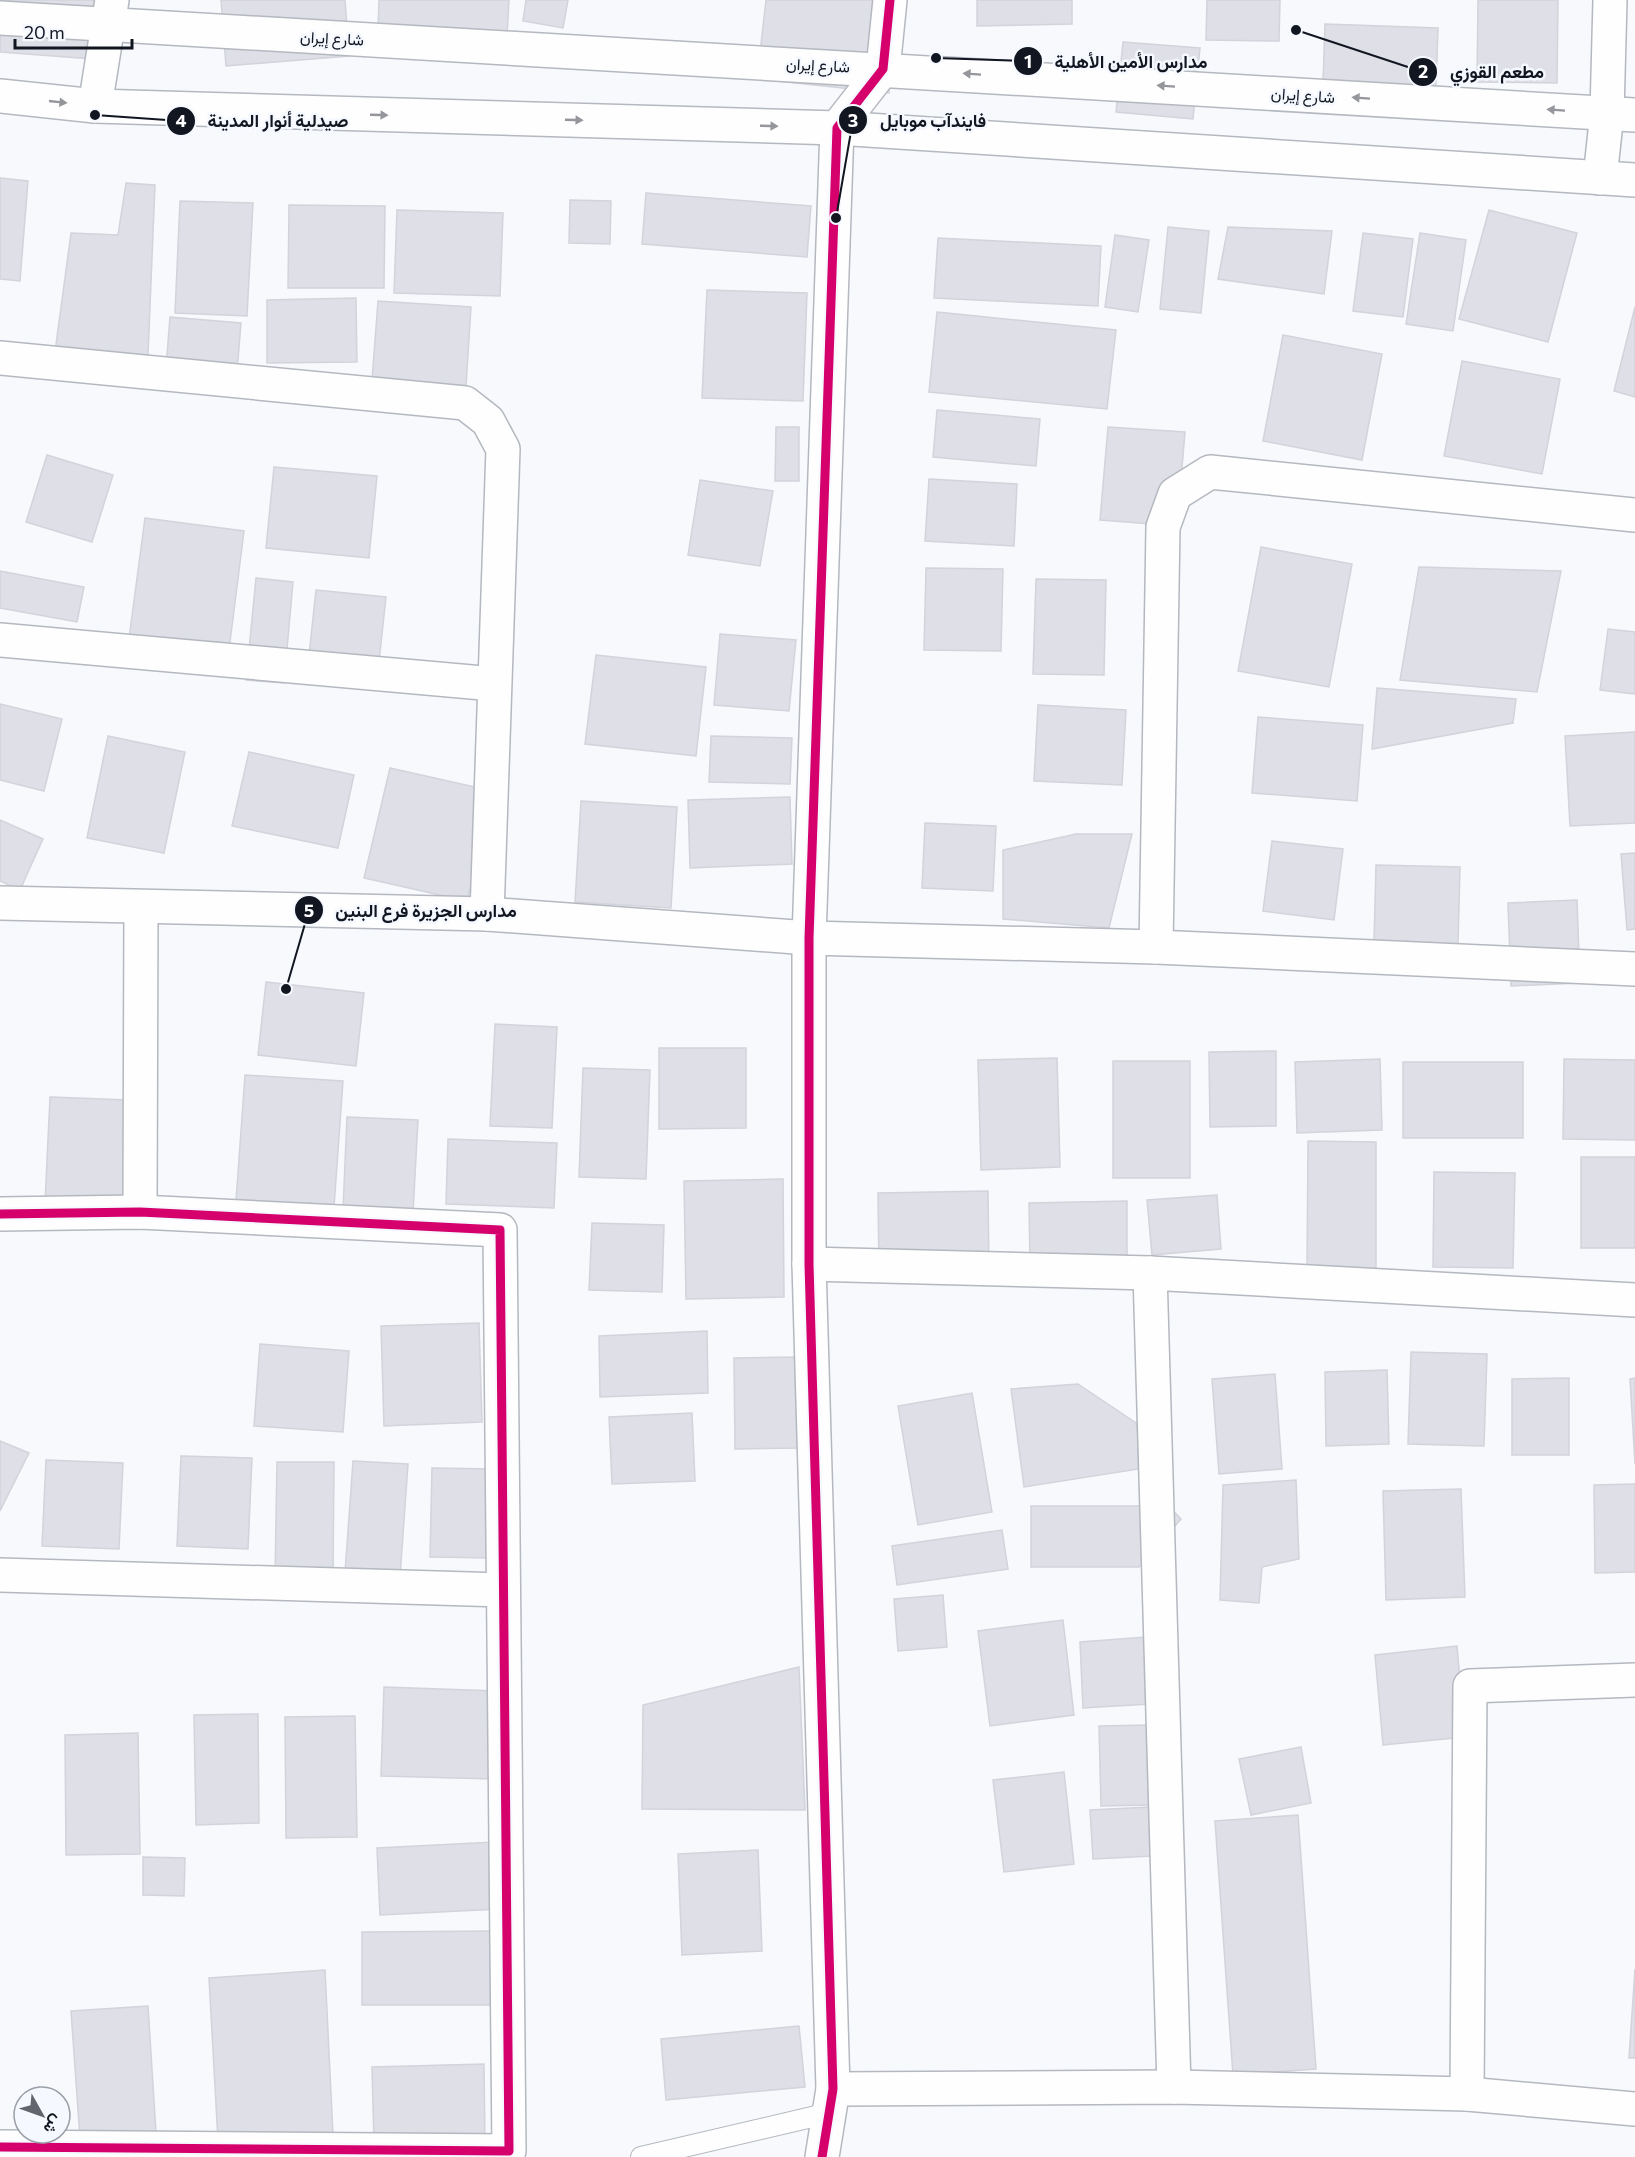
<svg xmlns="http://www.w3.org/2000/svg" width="1635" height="2157" font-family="Commissioner,Vazirmatn,sans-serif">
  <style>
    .building { fill: #dedfe7; stroke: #d3d3db; stroke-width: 1.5 }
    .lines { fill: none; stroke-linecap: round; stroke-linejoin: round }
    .service-casing { stroke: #b4b8bf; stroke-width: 22 }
    .minor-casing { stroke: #b4b8bf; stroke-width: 36 }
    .tertiary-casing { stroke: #b4b8bf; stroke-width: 36 }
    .service { stroke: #fefeff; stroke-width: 20 }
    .minor { stroke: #fefeff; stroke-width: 33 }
    .tertiary { stroke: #fefeff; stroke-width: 33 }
    .cycleway-casing { stroke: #f5f8ff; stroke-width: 13 }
    .cycleway { stroke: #d6006c; stroke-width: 9 }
    .oneway { fill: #94969b }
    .labels { text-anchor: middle; stroke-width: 5; stroke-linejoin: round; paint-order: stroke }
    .street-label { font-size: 16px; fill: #121621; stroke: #f5f8ff }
    .leader { fill: none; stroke: #121621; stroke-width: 2 }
    .callout-dot { fill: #121621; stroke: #f5f8ff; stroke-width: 2 }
    .mark-label { font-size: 18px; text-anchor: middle; font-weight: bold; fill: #fff }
    .callout-label { font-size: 18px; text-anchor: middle; font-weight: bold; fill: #121621; stroke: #f5f8ff; stroke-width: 5; stroke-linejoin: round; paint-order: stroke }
  </style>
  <rect width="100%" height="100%" fill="#f7f9fd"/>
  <g class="building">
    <polygon points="1,0 97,0 92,59 0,52"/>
    <polygon points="221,0 345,0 349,56 226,66"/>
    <polygon points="379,0 509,0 507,36 378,29"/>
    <polygon points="526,0 568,0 563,28 523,21"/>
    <polygon points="766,0 899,0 889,93 757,79"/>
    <polygon points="977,0 1072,0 1072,24 977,26"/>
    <polygon points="1207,0 1280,0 1279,41 1206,40"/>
    <polygon points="1478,0 1558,0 1557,83 1477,82"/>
    <polygon points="1325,24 1438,28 1435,116 1322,112"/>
    <polygon points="1123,42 1200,48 1193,119 1116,112"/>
    <polygon points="0,178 28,181 20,281 0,279"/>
    <polygon points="126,183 155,185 148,355 55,352 71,233 118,235"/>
    <polygon points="646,193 811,206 807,257 642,244"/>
    <polygon points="570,200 611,201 610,244 569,243"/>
    <polygon points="180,201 253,203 247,316 175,313"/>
    <polygon points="289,205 385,206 384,288 288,288"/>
    <polygon points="397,210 503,213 500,296 394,293"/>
    <polygon points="1489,210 1577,233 1548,342 1459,319"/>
    <polygon points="1168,227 1209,231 1201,313 1160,309"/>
    <polygon points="1228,227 1332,231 1324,294 1218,279"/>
    <polygon points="1363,233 1413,239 1403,317 1353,311"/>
    <polygon points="1420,233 1466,240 1453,331 1406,324"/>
    <polygon points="1115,235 1149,240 1138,312 1105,307"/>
    <polygon points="938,238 1101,246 1098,306 934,298"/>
    <polygon points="707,290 807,293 803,401 702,398"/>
    <polygon points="356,298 357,362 267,363 267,300"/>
    <polygon points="378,301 471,307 466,386 372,380"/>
    <polygon points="1635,307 1635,397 1614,391"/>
    <polygon points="937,312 1116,330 1107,409 929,392"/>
    <polygon points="170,317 241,323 237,372 166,367"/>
    <polygon points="1283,335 1382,354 1362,460 1263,441"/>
    <polygon points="1462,361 1560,379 1542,474 1444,456"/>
    <polygon points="937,410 1040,419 1036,466 933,457"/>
    <polygon points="776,427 799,427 799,481 775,481"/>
    <polygon points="1108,427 1185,432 1177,526 1100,520"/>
    <polygon points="47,455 113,475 92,542 26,522"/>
    <polygon points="274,467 377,476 369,558 266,548"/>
    <polygon points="929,479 1017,484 1014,546 925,541"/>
    <polygon points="700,480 773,491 760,566 688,555"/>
    <polygon points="145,518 244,531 228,658 128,646"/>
    <polygon points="1261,547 1352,564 1329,687 1238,671"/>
    <polygon points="1419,567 1561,571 1537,692 1400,680"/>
    <polygon points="926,568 1003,569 1001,651 924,650"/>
    <polygon points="0,571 84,587 77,622 0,608"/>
    <polygon points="256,578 293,582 284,683 246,680"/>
    <polygon points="1036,579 1106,580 1104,675 1033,674"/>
    <polygon points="316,590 386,597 377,680 307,674"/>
    <polygon points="1608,629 1635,632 1635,694 1600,690"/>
    <polygon points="720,634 796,640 789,711 714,705"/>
    <polygon points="596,655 706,667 696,756 585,744"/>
    <polygon points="1377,688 1516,699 1513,723 1372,749"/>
    <polygon points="0,704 62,719 44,791 0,780"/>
    <polygon points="1038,705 1126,710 1122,785 1034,781"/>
    <polygon points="1258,717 1363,725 1357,801 1252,793"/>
    <polygon points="1635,732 1635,823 1570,826 1565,736"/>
    <polygon points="108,736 185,752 164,853 87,838"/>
    <polygon points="711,736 792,738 790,784 709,782"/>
    <polygon points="249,752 354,775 338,848 232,826"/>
    <polygon points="390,768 493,791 467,901 364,878"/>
    <polygon points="790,797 792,864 690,868 688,800"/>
    <polygon points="581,801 677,807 671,908 575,902"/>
    <polygon points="0,820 43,839 20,890 0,881"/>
    <polygon points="925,823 996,826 993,891 922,888"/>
    <polygon points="1076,834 1132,834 1109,928 1003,919 1003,850"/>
    <polygon points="1272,841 1343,849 1334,920 1263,911"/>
    <polygon points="1635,853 1635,929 1627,930 1621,854"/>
    <polygon points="1376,865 1460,867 1458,945 1374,943"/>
    <polygon points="1577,900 1580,983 1511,986 1508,903"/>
    <polygon points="266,982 364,993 356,1066 258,1055"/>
    <polygon points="495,1024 557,1027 552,1128 490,1126"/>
    <polygon points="659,1048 746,1048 746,1128 659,1129"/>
    <polygon points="1276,1051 1276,1126 1210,1127 1209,1052"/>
    <polygon points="1057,1058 1060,1167 981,1170 978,1060"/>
    <polygon points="1380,1059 1382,1130 1297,1133 1295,1062"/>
    <polygon points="1564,1059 1635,1060 1635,1140 1563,1139"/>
    <rect x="1113" y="1061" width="77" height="117"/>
    <rect x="1403" y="1062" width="120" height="76"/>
    <polygon points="583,1068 650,1070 646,1179 579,1177"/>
    <polygon points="245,1075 343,1081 334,1207 236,1201"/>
    <polygon points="50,1097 128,1100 123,1206 45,1203"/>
    <polygon points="347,1117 418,1120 413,1213 343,1210"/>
    <polygon points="448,1139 557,1143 554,1208 446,1204"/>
    <polygon points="1308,1141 1376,1142 1376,1270 1307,1270"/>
    <rect x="1581" y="1157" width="54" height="91"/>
    <polygon points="1434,1172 1515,1173 1513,1268 1433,1267"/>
    <polygon points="783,1179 784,1297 686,1299 684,1181"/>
    <polygon points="988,1191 989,1271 879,1273 878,1193"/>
    <polygon points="1217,1195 1221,1249 1152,1255 1147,1200"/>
    <polygon points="1127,1201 1127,1263 1030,1265 1029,1203"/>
    <polygon points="592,1223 664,1225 662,1292 589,1290"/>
    <polygon points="479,1323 482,1422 384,1426 381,1326"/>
    <polygon points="707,1331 708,1393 600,1397 599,1336"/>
    <polygon points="260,1344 349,1351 343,1432 254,1426"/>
    <polygon points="1411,1352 1487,1354 1484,1446 1408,1444"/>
    <polygon points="801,1357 802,1448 735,1449 734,1358"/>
    <polygon points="1387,1370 1389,1444 1326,1446 1325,1372"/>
    <polygon points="1275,1374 1282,1469 1219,1474 1212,1379"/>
    <polygon points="1569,1378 1569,1455 1512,1455 1512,1379"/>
    <polygon points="1635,1378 1635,1464 1630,1379"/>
    <polygon points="1078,1384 1136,1423 1145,1468 1024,1487 1011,1389"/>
    <polygon points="972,1393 992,1512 918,1525 898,1406"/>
    <polygon points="692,1413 695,1481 612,1484 609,1417"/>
    <polygon points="0,1441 29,1453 0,1511"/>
    <polygon points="181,1456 252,1458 248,1549 177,1546"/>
    <polygon points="46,1460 123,1463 119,1549 42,1546"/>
    <polygon points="353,1461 408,1464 400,1577 345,1573"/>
    <polygon points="277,1462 334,1462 333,1578 275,1577"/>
    <polygon points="432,1468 496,1469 493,1558 430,1557"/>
    <polygon points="1296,1480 1299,1559 1262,1567 1259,1603 1220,1600 1223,1485"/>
    <polygon points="1635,1484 1635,1572 1595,1573 1594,1485"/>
    <polygon points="1461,1489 1465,1597 1386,1600 1383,1491"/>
    <polygon points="1161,1498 1181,1519 1139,1567 1031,1567 1031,1506 1139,1506"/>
    <polygon points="1002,1530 1008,1569 897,1585 892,1546"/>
    <polygon points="943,1595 947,1647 898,1651 894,1599"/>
    <polygon points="1063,1620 1074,1715 990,1726 978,1631"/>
    <polygon points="1146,1637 1150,1704 1083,1708 1080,1642"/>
    <polygon points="1457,1646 1465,1737 1383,1745 1375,1655"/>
    <polygon points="799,1667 805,1810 642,1809 643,1705"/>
    <polygon points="384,1687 496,1691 492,1779 381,1776"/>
    <polygon points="258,1714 259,1823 196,1825 194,1715"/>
    <polygon points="355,1716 357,1837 286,1838 285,1717"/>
    <polygon points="1148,1725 1150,1805 1101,1806 1099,1726"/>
    <polygon points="138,1733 140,1854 66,1855 65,1735"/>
    <polygon points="1301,1747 1311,1803 1251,1815 1239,1759"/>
    <polygon points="1064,1772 1074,1864 1004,1872 993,1780"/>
    <polygon points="1170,1806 1173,1855 1093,1859 1090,1810"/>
    <polygon points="1298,1815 1316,2069 1233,2075 1215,1821"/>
    <polygon points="495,1842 499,1909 380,1915 377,1848"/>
    <polygon points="758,1850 762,1951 682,1955 678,1854"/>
    <polygon points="143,1857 185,1858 184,1896 143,1895"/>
    <polygon points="491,1931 491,2005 362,2005 362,1932"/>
    <polygon points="1635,1969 1635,2058 1629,2058"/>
    <polygon points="325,1970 333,2134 218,2141 209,1978"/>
    <polygon points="148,2006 156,2132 80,2138 71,2011"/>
    <polygon points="799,2026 805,2087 666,2100 661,2039"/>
    <polygon points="484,2064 485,2141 374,2144 372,2067"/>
  </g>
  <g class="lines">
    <defs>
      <polyline id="service" points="641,2157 829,2113"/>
      <g id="minor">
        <polyline points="883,69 890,0"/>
        <polyline points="1600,178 1607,113 1610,0"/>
        <polyline points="0,358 465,403 488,421 503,449 487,914"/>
        <polyline points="0,640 494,684"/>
        <polyline points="0,903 487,914 809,938 1156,947 1635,969"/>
        <polyline points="1156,947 1163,527 1175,494 1210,472 1635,515"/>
        <polyline points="140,1212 141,907"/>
        <polyline points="0,1214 140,1212 500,1230 509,2151 0,2147"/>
        <polyline points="809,1264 1150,1273 1635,1300"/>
        <polyline points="1150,1273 1174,2087"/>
        <polyline points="0,1575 503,1590"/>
        <polyline points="833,2089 1174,2087 1467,2094 1635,2109"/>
        <polyline points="1467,2094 1470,1686 1635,1680"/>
        <polyline points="822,2157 833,2089 809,1264 809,938 837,128"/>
      </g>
      <g id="tertiary">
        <polyline points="0,18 1635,115"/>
        <polyline points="0,96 95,106 837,128 1635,180"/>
        <polyline points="95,106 112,0"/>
        <polyline points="837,128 883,69"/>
      </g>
    </defs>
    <use href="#service" class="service-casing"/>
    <use href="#minor" class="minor-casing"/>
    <use href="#tertiary" class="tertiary-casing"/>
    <use href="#service" class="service"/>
    <use href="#minor" class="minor"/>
    <use href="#tertiary" class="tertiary"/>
    <defs>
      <g id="cycleway">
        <polyline points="0,1214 140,1212 500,1230 509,2151 0,2147"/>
        <polyline points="822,2157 833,2089 809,1264 809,938 837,128 883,69 890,0"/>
      </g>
    </defs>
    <use href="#cycleway" class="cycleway-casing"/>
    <use href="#cycleway" class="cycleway"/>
  </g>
  <defs><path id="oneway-solid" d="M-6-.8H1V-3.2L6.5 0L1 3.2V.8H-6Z" transform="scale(1.5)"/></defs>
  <g class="oneway">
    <use href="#oneway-solid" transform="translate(972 74) rotate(-176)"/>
    <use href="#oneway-solid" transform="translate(1166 86) rotate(-176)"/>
    <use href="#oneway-solid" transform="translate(1361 98) rotate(-176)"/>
    <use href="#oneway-solid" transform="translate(58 102) rotate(6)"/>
    <use href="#oneway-solid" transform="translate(1556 110) rotate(-176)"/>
    <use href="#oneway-solid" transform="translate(379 115) rotate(2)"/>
    <use href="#oneway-solid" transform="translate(574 120) rotate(2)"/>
    <use href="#oneway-solid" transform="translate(769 126) rotate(2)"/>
  </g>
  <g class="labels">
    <g class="street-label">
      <text transform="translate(332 38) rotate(3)" y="6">شارع إيران</text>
      <text transform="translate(818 65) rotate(3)" y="6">شارع إيران</text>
      <text transform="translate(1303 95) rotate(4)" y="6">شارع إيران</text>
    </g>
  </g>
  <path class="leader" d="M936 58L1028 61M1296 30L1423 72M836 218L853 120M95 115L181 121M286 989L309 910"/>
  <g class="callout-dot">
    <circle cx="936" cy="58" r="6"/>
    <circle cx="1296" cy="30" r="6"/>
    <circle cx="836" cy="218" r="6"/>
    <circle cx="95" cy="115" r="6"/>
    <circle cx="286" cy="989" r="6"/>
    <circle cx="1028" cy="61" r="15"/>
    <circle cx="1423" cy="72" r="15"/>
    <circle cx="853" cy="120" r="15"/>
    <circle cx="181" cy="121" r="15"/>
    <circle cx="309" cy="910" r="15"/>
  </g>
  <g class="mark-label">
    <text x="1028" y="68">1</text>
    <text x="1423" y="78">2</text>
    <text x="853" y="127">3</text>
    <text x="181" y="127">4</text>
    <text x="309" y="917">5</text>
  </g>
  <g class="callout-label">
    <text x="1131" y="68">مدارس الأمين الأهلية</text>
    <text x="1497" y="78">مطعم القوزي</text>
    <text x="933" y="127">فايندآب موبايل</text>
    <text x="278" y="127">صيدلية أنوار المدينة</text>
    <text x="426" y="917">مدارس الجزيرة فرع البنين</text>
  </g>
  <g transform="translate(42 2115) rotate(130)"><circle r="28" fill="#f5f8ff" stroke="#9a9ea6" stroke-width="1.5"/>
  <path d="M0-4.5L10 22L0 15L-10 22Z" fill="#62656e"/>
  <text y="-9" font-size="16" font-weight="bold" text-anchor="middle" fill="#121621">ش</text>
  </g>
  <path d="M15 39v9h117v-9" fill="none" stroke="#121621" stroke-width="3"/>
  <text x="24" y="39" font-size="18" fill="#121621" stroke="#f5f8ff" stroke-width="4.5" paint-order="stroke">20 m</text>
</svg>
